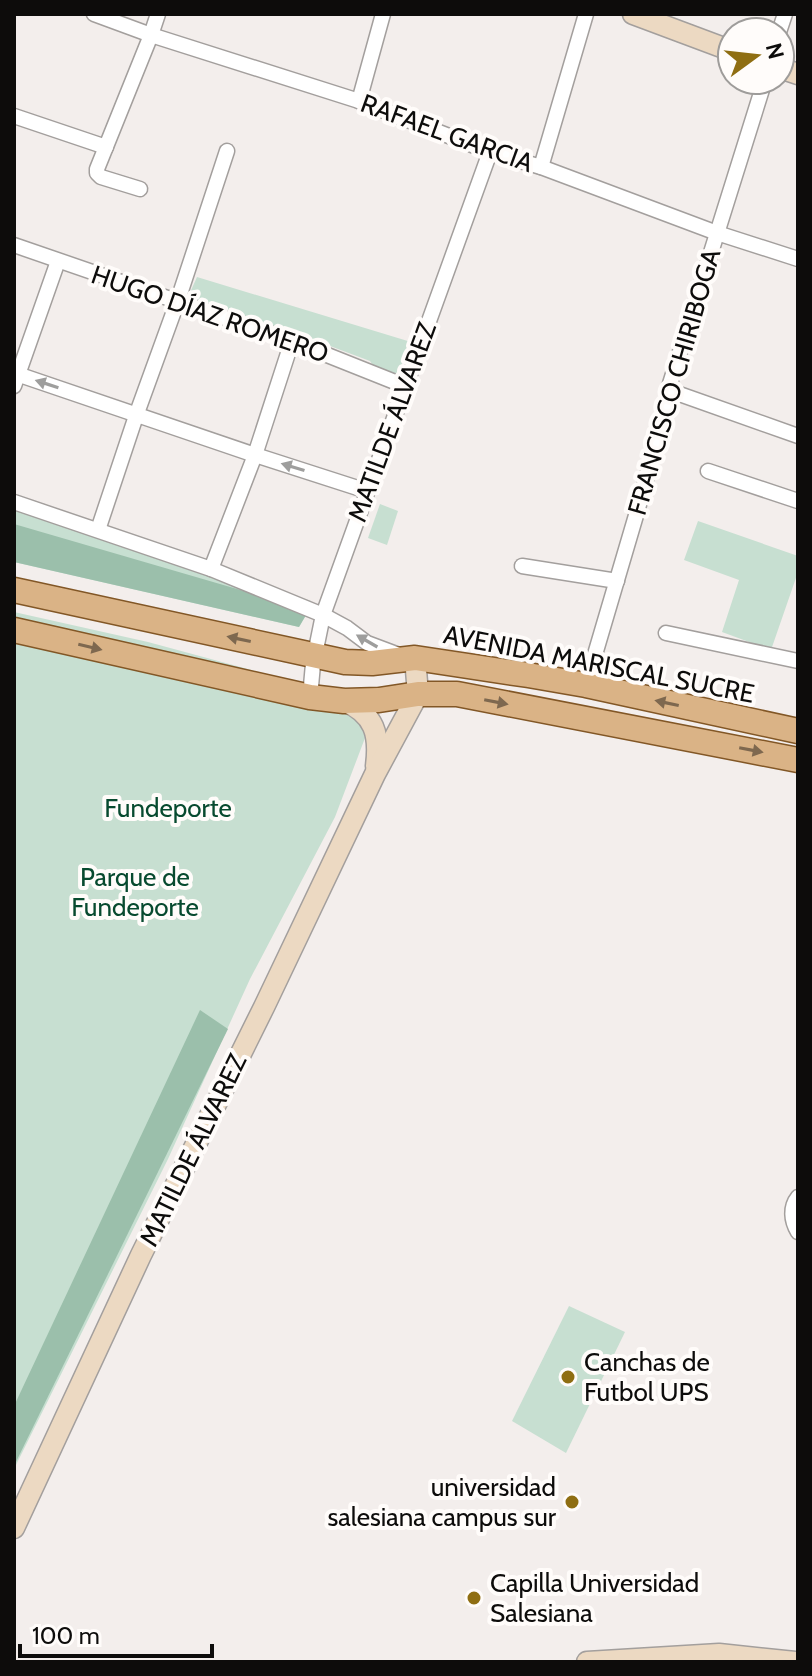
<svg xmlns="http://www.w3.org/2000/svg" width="812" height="1676" font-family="Cabin,sans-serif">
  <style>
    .green { fill: #c7dfd1 }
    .forest { fill: #9bbfab }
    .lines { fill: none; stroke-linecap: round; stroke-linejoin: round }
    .street-casing { stroke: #a39f9d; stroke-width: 17 }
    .secondary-casing { stroke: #a39f9d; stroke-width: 23 }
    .primary-casing { stroke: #825726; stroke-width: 27 }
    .street { stroke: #fff; stroke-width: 14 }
    .secondary { stroke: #ecd9c2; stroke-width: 20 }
    .primary { stroke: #dab386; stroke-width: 24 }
    .oneway { fill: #9e9e9d }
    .oneway2 { fill: #7e684f }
    .poi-dot { fill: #8f6e12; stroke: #fffcfa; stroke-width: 3 }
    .labels { text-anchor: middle; stroke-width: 8; stroke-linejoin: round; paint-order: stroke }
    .street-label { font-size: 26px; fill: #0d0c0b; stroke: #fffcfa }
    .park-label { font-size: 26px; fill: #074a2f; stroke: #fffcfa }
    .poi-label { font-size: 26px; fill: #0d0c0b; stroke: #fffcfa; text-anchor: start }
  </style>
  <rect width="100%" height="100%" fill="#f3eeec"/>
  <g class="green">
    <polygon points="197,277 411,342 395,380 378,373 370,361 306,337 283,344 184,306"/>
    <polygon points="14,502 311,601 309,610 299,627 14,562"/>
    <polygon points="380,504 398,511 387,545 368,538"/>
    <polygon points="698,521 798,556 798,572 771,650 722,632 739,580 684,560"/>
    <polygon points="14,612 148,642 285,679 358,713 365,738 335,817 250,979 168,1159 14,1469"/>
    <polygon points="569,1306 625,1332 566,1453 512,1421"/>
  </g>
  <g class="forest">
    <polygon points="14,524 309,610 299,627 14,562"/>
    <polygon points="200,1010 228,1029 14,1466 14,1406"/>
  </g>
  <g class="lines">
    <defs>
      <g id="street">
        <polyline points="94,14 151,35 359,101 490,152 541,167 717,233 798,259"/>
        <polyline points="779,32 785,14"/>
        <polyline points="359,101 383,14"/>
        <polyline points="14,116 106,147"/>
        <polyline points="541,167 586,14"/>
        <polyline points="140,189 101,177 97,173 97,169 151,35 158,14"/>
        <polyline points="14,245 292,341 405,386"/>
        <polyline points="14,373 255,455 367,491"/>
        <polyline points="14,386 58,261"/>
        <polyline points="668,390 798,436"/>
        <polyline points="708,471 798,501"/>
        <polyline points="14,502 211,569 323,615 347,628 367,643 399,655"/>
        <polyline points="98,530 137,413 178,300 227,151"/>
        <polyline points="522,566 617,581"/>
        <polyline points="211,569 255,455 292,341"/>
        <polyline points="666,633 798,661"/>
        <polyline points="586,685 637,512 665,410 668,390 765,80"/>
        <polyline points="310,697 313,664 323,615 490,152"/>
        <path d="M 798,1197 C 790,1207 791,1220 798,1232"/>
      </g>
      <g id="secondary">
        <polyline points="633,14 732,51"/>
        <polyline points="780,68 798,74"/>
        <path d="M 344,701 C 375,714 380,735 376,766"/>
        <polyline points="14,1528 141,1255 265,1005 375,774 418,694 415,658"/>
        <polyline points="587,1662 719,1654 795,1662"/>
      </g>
      <g id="primary">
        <polyline points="14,590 345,662 372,663 415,658 528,675 586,685 798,731"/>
        <polyline points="14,630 310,697 344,701 379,700 418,694 457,694 798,760"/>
      </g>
    </defs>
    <use href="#street" class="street-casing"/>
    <use href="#secondary" class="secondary-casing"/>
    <use href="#primary" class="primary-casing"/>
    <use href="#street" class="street"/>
    <use href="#secondary" class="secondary"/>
    <use href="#primary" class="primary"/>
  </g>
  <defs><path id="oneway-solid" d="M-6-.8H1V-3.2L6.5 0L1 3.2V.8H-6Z" transform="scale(2)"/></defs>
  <g class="oneway">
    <use href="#oneway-solid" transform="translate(47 384) rotate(-162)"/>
    <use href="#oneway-solid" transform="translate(293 467) rotate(-163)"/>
    <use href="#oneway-solid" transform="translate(367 641) rotate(-150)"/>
  </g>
  <g class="oneway2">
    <use href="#oneway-solid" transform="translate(239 639) rotate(-168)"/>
    <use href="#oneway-solid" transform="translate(90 647) rotate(13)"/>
    <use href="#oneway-solid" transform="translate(496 702) rotate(11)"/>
    <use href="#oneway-solid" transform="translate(667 703) rotate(-168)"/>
    <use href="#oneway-solid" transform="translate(751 750) rotate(11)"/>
  </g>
  <g class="poi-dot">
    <circle cx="568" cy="1377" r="8"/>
    <circle cx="572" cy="1502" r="8"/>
    <circle cx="474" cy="1598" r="8"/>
  </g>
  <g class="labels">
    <g class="street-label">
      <text transform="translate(447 133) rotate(20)" y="9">RAFAEL GARCIA</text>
      <text transform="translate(210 314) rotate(19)" y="9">HUGO DÍAZ ROMERO</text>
      <text transform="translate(674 382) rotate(-74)" y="9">FRANCISCO CHIRIBOGA</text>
      <text transform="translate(392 422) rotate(-70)" y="9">MATILDE ÁLVAREZ</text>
      <text transform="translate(599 664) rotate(11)" y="9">AVENIDA MARISCAL SUCRE</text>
      <text transform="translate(193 1150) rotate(-64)" y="9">MATILDE ÁLVAREZ</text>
    </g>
    <g class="park-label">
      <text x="168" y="817">Fundeporte</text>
      <text x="135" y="886">Parque de<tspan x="135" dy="30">Fundeporte</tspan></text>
    </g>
    <g class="poi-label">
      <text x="584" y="1371">Canchas de<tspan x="584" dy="30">Futbol UPS</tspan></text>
      <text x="556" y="1496" text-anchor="end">universidad<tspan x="556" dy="30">salesiana campus sur</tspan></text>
      <text x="490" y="1592">Capilla Universidad<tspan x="490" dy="30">Salesiana</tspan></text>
    </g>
  </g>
  <rect width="812" height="1676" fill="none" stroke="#0d0c0b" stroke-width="32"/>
  <g transform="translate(756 56) rotate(75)"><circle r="38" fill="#fffcfa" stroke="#9e9c9a" stroke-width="2"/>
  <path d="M0-6L14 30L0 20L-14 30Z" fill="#8f6e12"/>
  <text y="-12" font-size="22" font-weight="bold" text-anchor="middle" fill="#0d0c0b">N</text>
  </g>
  <path d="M20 1644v12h192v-12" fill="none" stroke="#0d0c0b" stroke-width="4"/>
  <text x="32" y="1644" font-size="24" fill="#0d0c0b" stroke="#fffcfa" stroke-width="6" paint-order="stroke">100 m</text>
</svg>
